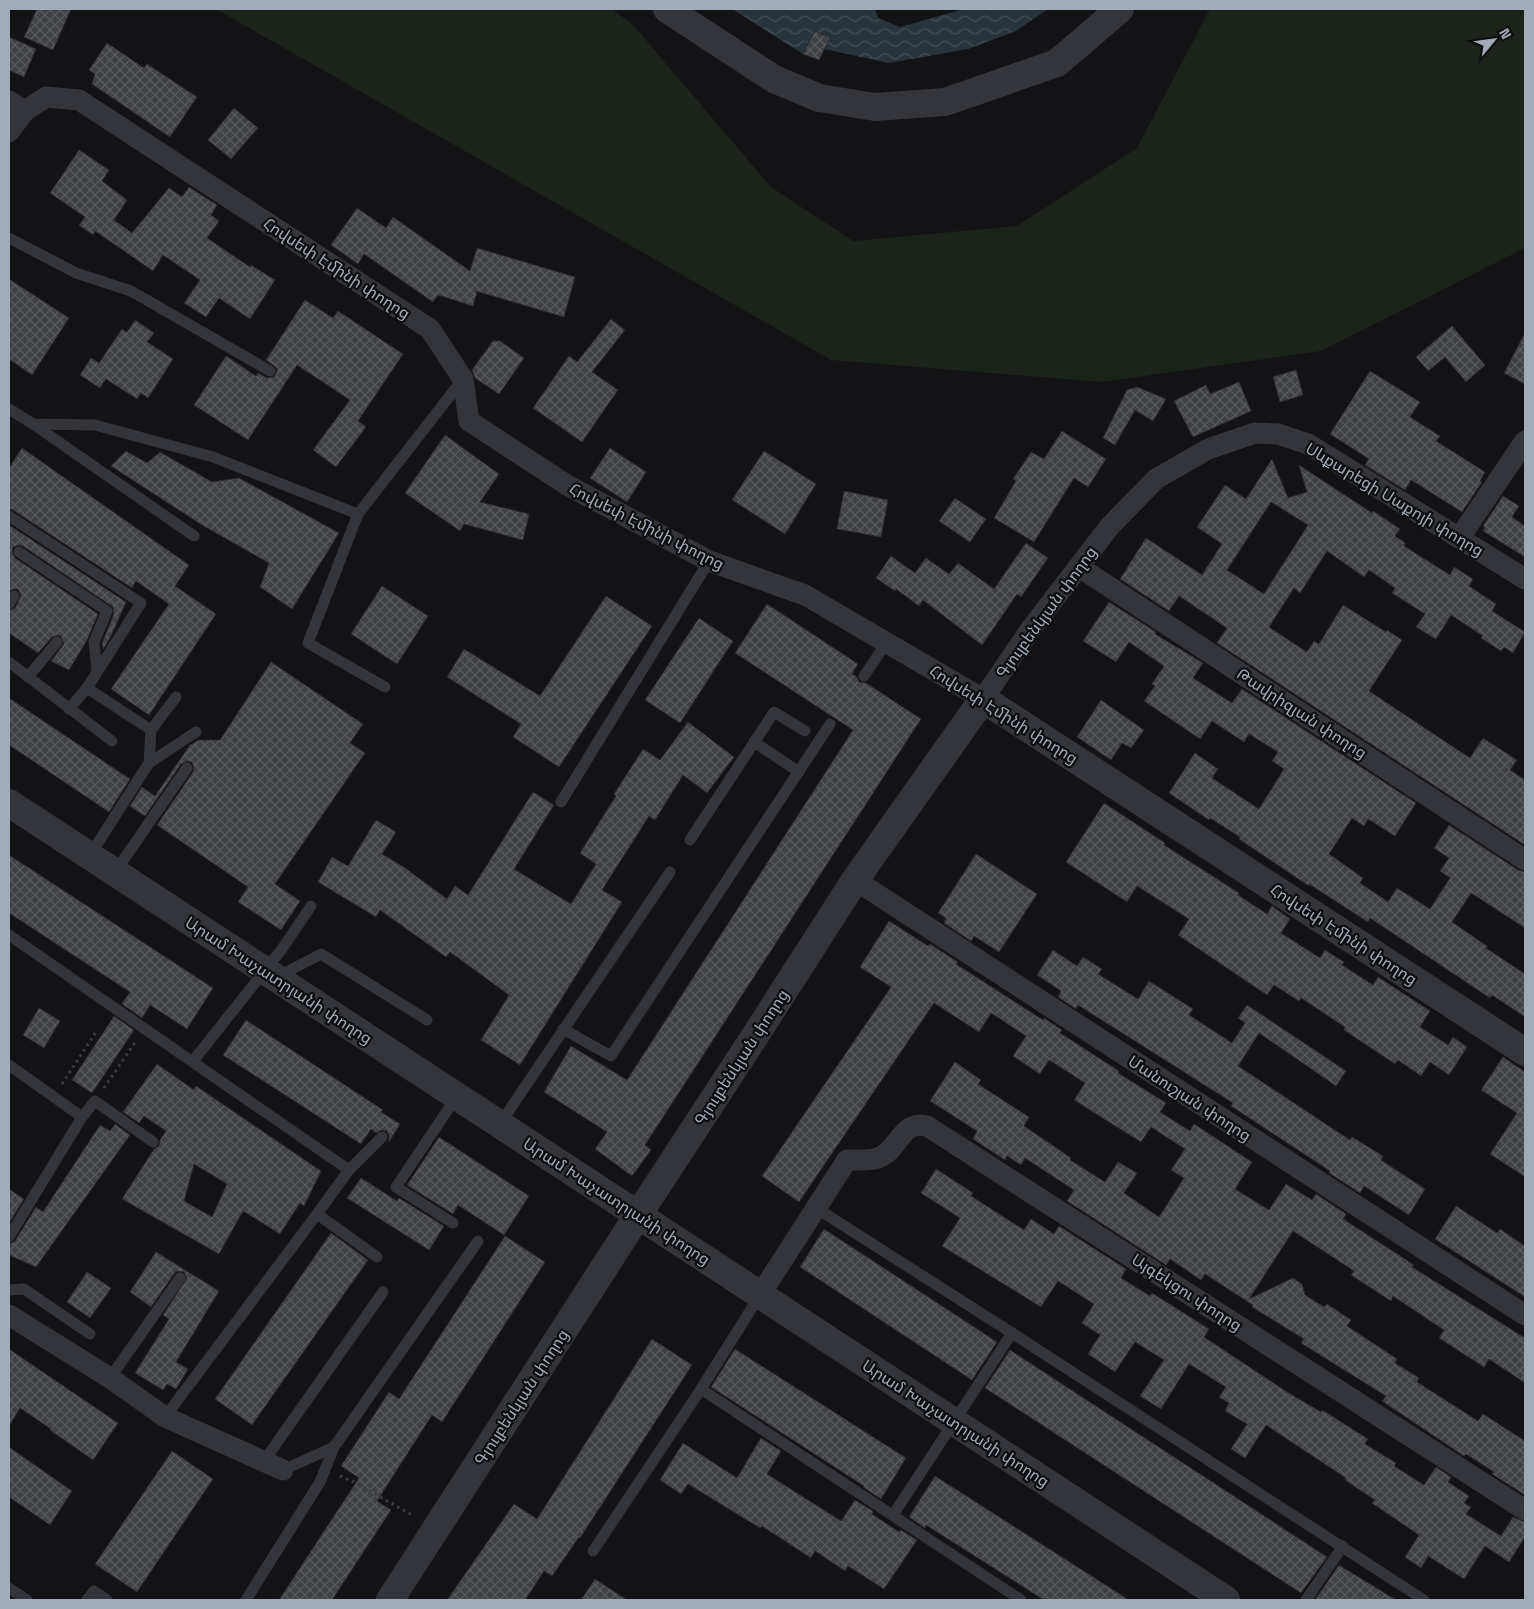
<svg xmlns="http://www.w3.org/2000/svg" width="1534" height="1609" font-family="'Space Grotesk','Noto Sans Armenian',sans-serif">
  <style>
    .grass { fill: #1b231b }
    .water { fill: url(#water-waves) }
    .building { fill: url(#building-cross-hatch); stroke: #2d2d31; fill-rule: evenodd }
    .lines { fill: none; stroke-linecap: round; stroke-linejoin: round }
    .path { stroke: #3a3d41; stroke-width: 3; stroke-dasharray: 2.5 4; stroke-linecap: butt }
    .service { stroke: #34353a; stroke-width: 11 }
    .minor { stroke: #34353a; stroke-width: 21 }
    .tertiary { stroke: #34353a; stroke-width: 28 }
    .labels { text-anchor: middle; stroke-width: 4.5; stroke-linejoin: round; paint-order: stroke }
    .street-label { font-size: 16px; fill: #a3abb7; stroke: #0e0e10 }
  </style>
  <defs>
    <pattern id="water-waves" width="16" height="10" patternUnits="userSpaceOnUse" patternTransform="scale(1.25)"><rect width="16" height="10" fill="#28343a"/><path d="M0 5q4-4 8 0t8 0" fill="none" stroke="#444f54"/></pattern>
    <pattern id="building-cross-hatch" width="8" height="8" patternUnits="userSpaceOnUse" patternTransform="scale(1.25)"><rect width="8" height="8" fill="#3f4145"/><path d="M0 0l8 8M0 8l8-8" fill="none" stroke="#585a5e"/></pattern>
  </defs>
  <rect width="100%" height="100%" fill="#131315"/>
  <polygon class="grass" points="216,9 612,9 634,26 771,187 853,241 1017,226 1137,148 1210,9 1525,9 1525,248 1321,351 1102,382 831,360"/>
  <polygon class="water" points="732,9 875,9 878,18 900,27 964,9 1048,9 1016,31 968,49 889,63 824,49 829,38 815,31 803,54"/>
  <g class="building">
    <polygon points="37,9 71,9 53,50 24,37"/>
    <polygon points="815,31 830,38 819,60 803,54"/>
    <polygon points="9,37 36,49 24,77 9,70"/>
    <polygon points="107,43 144,68 147,64 197,97 170,137 92,84 95,74 89,70"/>
    <polygon points="234,108 258,128 231,159 208,140"/>
    <polygon points="79,150 109,170 102,181 127,200 114,220 132,233 169,188 182,197 189,187 217,205 211,215 219,221 207,238 250,267 251,265 275,280 250,319 219,298 206,317 184,303 200,280 163,255 153,271 95,231 93,235 79,225 85,217 50,193"/>
    <polygon points="357,208 386,228 393,217 470,271 477,248 575,277 564,317 476,291 477,292 473,306 438,295 433,302 364,254 358,264 331,245"/>
    <polygon points="9,279 69,318 32,375 9,359"/>
    <polygon points="305,300 333,318 338,311 403,354 358,421 366,427 336,467 313,450 350,400 297,365 248,440 194,405 226,356 256,376 258,373 267,378 274,377 277,371 277,368 266,360"/>
    <polygon points="611,319 625,330 592,372 618,390 582,442 533,408 569,356 577,362"/>
    <polygon points="135,320 154,333 147,342 173,359 148,398 141,393 137,399 106,379 100,388 80,375 91,358 99,363 122,329 127,332"/>
    <polygon points="1452,326 1485,365 1466,382 1445,357 1428,371 1416,357"/>
    <polygon points="1525,333 1525,384 1504,373"/>
    <polygon points="493,341 500,341 524,358 499,394 475,378 472,370"/>
    <polygon points="1296,370 1303,395 1280,402 1273,377"/>
    <polygon points="1370,371 1420,402 1410,417 1440,436 1436,441 1485,472 1480,481 1482,482 1462,512 1411,480 1405,490 1365,465 1369,459 1330,434"/>
    <polygon points="1239,382 1251,411 1193,437 1174,401 1206,385 1210,394"/>
    <polygon points="1137,387 1166,399 1153,421 1135,410 1115,445 1103,438 1127,390"/>
    <polygon points="1062,431 1106,459 1088,487 1074,478 1034,542 994,518 1016,481 1013,479 1031,452 1044,459"/>
    <polygon points="445,435 499,474 480,502 529,514 523,540 464,524 460,531 405,493"/>
    <polygon points="22,448 189,565 175,586 216,614 149,715 111,689 169,604 136,581 132,588 13,510 9,509 9,468"/>
    <polygon points="610,448 646,472 627,502 590,478"/>
    <polygon points="126,451 147,463 160,452 212,482 239,478 339,533 292,609 260,587 269,563 202,525 111,466"/>
    <polygon points="764,451 816,484 785,534 732,500"/>
    <path d="M 1272,459 L 1288,498 L 1307,492 L 1299,465 L 1372,513 L 1373,511 L 1400,529 L 1395,536 L 1405,543 L 1404,546 L 1450,575 L 1454,567 L 1473,579 L 1469,586 L 1496,604 L 1492,611 L 1525,632 L 1513,653 L 1504,647 L 1501,651 L 1481,638 L 1483,636 L 1451,615 L 1436,639 L 1416,627 L 1425,614 L 1392,593 L 1395,588 L 1369,570 L 1364,577 L 1327,551 L 1300,593 L 1294,588 L 1269,627 L 1307,652 L 1314,641 L 1319,644 L 1343,605 L 1386,632 L 1387,630 L 1402,640 L 1369,691 L 1470,758 L 1483,738 L 1517,760 L 1510,770 L 1525,780 L 1525,845 L 1217,643 L 1227,628 L 1179,596 L 1169,611 L 1120,579 L 1146,538 L 1202,575 L 1222,544 L 1197,527 L 1225,485 L 1246,499 ZM 1271,502 L 1308,525 L 1264,594 L 1227,570 Z"/>
    <polygon points="844,491 888,500 881,537 837,529"/>
    <polygon points="1503,496 1519,506 1512,517 1525,526 1525,557 1483,531 1485,527 1483,526"/>
    <polygon points="955,498 986,519 970,542 939,521"/>
    <polygon points="9,525 126,602 110,638 103,649 102,643 114,614 113,607 23,546 19,545 13,547 12,552 15,558 98,614 87,640 69,670 51,661 64,644 61,636 58,635 52,637 38,653 9,633 9,611 15,608 21,596 18,589 14,589 9,591"/>
    <polygon points="1026,543 1048,558 1021,597 1017,594 982,645 923,600 919,606 896,589 895,591 876,578 891,556 915,573 926,558 949,574 958,563 994,589"/>
    <polygon points="382,586 428,616 397,664 351,634"/>
    <polygon points="606,596 652,626 559,767 513,737 521,724 447,677 464,649 540,696"/>
    <polygon points="1109,602 1156,632 1155,634 1203,663 1193,678 1232,703 1242,689 1416,803 1395,836 1368,819 1364,826 1352,818 1329,854 1363,878 1360,883 1388,902 1397,888 1430,909 1450,878 1440,871 1449,858 1434,848 1449,825 1518,870 1525,872 1525,928 1471,893 1452,922 1487,946 1486,948 1525,974 1525,1017 1492,995 1490,998 1370,918 1368,922 1309,884 1309,886 1239,839 1240,837 1210,818 1209,820 1169,793 1195,753 1218,769 1212,778 1259,809 1284,769 1272,761 1278,752 1249,734 1244,742 1212,721 1200,739 1144,701 1155,686 1152,684 1164,666 1129,642 1116,662 1083,641"/>
    <polygon points="767,604 858,664 852,674 857,677 859,682 866,683 921,719 645,1145 651,1150 632,1176 595,1149 607,1132 544,1092 571,1046 627,1080 853,730 735,653"/>
    <polygon points="699,618 733,641 680,723 645,700"/>
    <polygon points="271,662 363,724 350,743 365,753 275,884 300,901 281,930 238,902 248,887 157,825 193,772 194,768 192,762 187,761 181,764 145,816 130,806 142,787 155,796 190,745 199,740 220,740"/>
    <polygon points="9,698 130,779 109,812 9,745"/>
    <polygon points="1101,700 1144,730 1131,748 1122,743 1111,760 1077,737"/>
    <polygon points="688,722 734,757 707,793 683,775 655,820 649,816 602,890 622,902 520,1065 481,1040 509,995 450,952 446,957 380,910 376,917 318,882 332,857 348,866 376,820 396,832 382,854 405,868 447,899 455,886 468,895 533,792 554,805 514,869 571,904 596,864 580,853 616,796 614,794 643,749 660,760"/>
    <polygon points="1104,803 1165,843 1164,845 1239,893 1238,895 1267,914 1272,906 1290,919 1281,933 1320,958 1325,950 1344,962 1342,965 1373,985 1378,977 1430,1011 1420,1027 1448,1045 1453,1037 1467,1047 1449,1075 1430,1062 1421,1076 1398,1060 1395,1064 1344,1030 1345,1027 1301,998 1299,1001 1274,985 1267,995 1178,935 1189,919 1137,886 1127,902 1066,862"/>
    <polygon points="976,854 1037,894 999,952 974,936 971,941 944,923 946,918 938,913"/>
    <polygon points="9,855 213,988 187,1029 150,1005 142,1018 122,1004 130,992 9,913"/>
    <polygon points="889,921 928,946 930,944 958,962 956,964 1043,1020 1044,1018 1062,1030 1060,1033 1119,1071 1118,1073 1166,1103 1160,1112 1190,1131 1194,1124 1252,1162 1235,1189 1269,1210 1286,1184 1312,1200 1316,1194 1346,1214 1343,1219 1414,1265 1412,1267 1525,1338 1525,1383 1489,1359 1484,1367 1439,1338 1444,1330 1393,1296 1391,1301 1351,1275 1354,1271 1293,1231 1249,1299 1293,1278 1302,1284 1305,1295 1324,1307 1327,1304 1351,1320 1347,1326 1397,1359 1395,1363 1419,1378 1417,1382 1478,1421 1483,1414 1525,1441 1525,1495 1492,1474 1494,1472 1466,1454 1464,1456 1382,1401 1386,1396 1301,1343 1304,1339 1252,1307 1253,1305 1205,1274 1201,1280 1170,1259 1166,1265 1067,1201 1074,1190 1025,1158 1021,1165 1007,1156 1005,1160 973,1139 977,1131 930,1101 955,1062 981,1080 978,1084 1029,1117 1024,1126 1071,1158 1070,1160 1105,1182 1118,1162 1137,1173 1124,1193 1159,1217 1184,1178 1171,1170 1185,1149 1151,1127 1141,1142 1074,1100 1085,1083 1049,1060 1040,1074 1013,1056 1026,1036 991,1013 979,1032 934,1003 799,1202 762,1176 891,987 860,967"/>
    <polygon points="1053,950 1077,966 1083,957 1102,969 1098,974 1138,999 1149,981 1193,1009 1189,1015 1232,1043 1245,1023 1238,1018 1247,1005 1346,1071 1336,1086 1259,1033 1238,1066 1350,1140 1352,1137 1383,1156 1381,1160 1425,1189 1409,1215 1364,1186 1360,1193 1329,1173 1330,1171 1231,1106 1233,1103 1078,1005 1076,1009 1058,997 1061,991 1037,975"/>
    <polygon points="39,1008 60,1021 44,1048 23,1035"/>
    <polygon points="114,1016 134,1030 92,1093 72,1080"/>
    <polygon points="246,1020 383,1110 381,1112 400,1124 389,1142 389,1136 387,1131 381,1130 376,1133 371,1129 361,1144 223,1055"/>
    <polygon points="1503,1057 1525,1072 1525,1177 1490,1154 1517,1113 1481,1090"/>
    <path d="M 157,1064 L 194,1090 L 196,1086 L 321,1171 L 304,1206 L 300,1203 L 280,1234 L 243,1211 L 219,1254 L 122,1199 L 154,1149 L 159,1146 L 160,1140 L 166,1131 L 144,1116 L 139,1123 L 123,1112 ZM 194,1164 L 227,1184 L 212,1217 L 184,1201 Z"/>
    <polygon points="115,1124 130,1135 36,1267 9,1255 9,1244 15,1241 36,1207 43,1212 100,1125 110,1131"/>
    <polygon points="439,1137 529,1196 504,1235 458,1205 453,1214 407,1185"/>
    <polygon points="936,1169 973,1193 971,1196 1024,1230 1031,1219 1054,1234 1059,1226 1126,1269 1121,1278 1150,1296 1152,1293 1209,1329 1204,1337 1287,1392 1321,1412 1322,1410 1368,1439 1365,1444 1396,1463 1394,1466 1424,1485 1436,1467 1451,1477 1448,1482 1469,1496 1464,1503 1471,1507 1466,1514 1501,1536 1513,1517 1525,1522 1525,1537 1509,1562 1485,1546 1464,1579 1428,1556 1421,1568 1405,1557 1419,1535 1372,1503 1375,1500 1345,1480 1346,1478 1266,1425 1245,1458 1231,1449 1247,1424 1225,1411 1229,1403 1219,1397 1226,1387 1189,1364 1161,1409 1140,1396 1164,1360 1135,1342 1115,1372 1088,1354 1100,1335 1082,1323 1094,1304 1058,1281 1041,1307 942,1246 960,1218 921,1193"/>
    <polygon points="361,1178 397,1201 399,1198 444,1226 429,1250 347,1198"/>
    <polygon points="9,1189 24,1199 9,1223"/>
    <polygon points="1456,1206 1497,1233 1500,1229 1525,1246 1525,1297 1435,1239"/>
    <polygon points="824,1229 997,1342 972,1380 800,1267"/>
    <polygon points="331,1233 368,1260 252,1425 215,1399"/>
    <polygon points="505,1236 545,1262 442,1422 432,1415 377,1501 391,1510 332,1600 279,1600 359,1478 341,1466 389,1392 399,1399"/>
    <polygon points="156,1252 219,1291 176,1362 188,1369 176,1389 167,1384 163,1390 135,1373 169,1319 163,1315 187,1278 184,1272 176,1271 151,1307 130,1292"/>
    <polygon points="87,1272 111,1288 90,1318 67,1302"/>
    <polygon points="652,1339 692,1365 580,1538 579,1537 552,1576 544,1571 525,1600 447,1600 514,1504 537,1519"/>
    <polygon points="9,1349 118,1423 93,1460 50,1430 51,1429 20,1408 9,1426"/>
    <polygon points="735,1349 906,1458 881,1499 863,1487 864,1486 711,1387"/>
    <polygon points="1010,1350 1327,1557 1301,1593 985,1388"/>
    <polygon points="761,1438 781,1451 767,1474 841,1521 855,1500 873,1511 872,1514 899,1532 901,1530 917,1540 884,1589 848,1566 845,1571 815,1551 811,1558 762,1526 760,1528 688,1484 681,1494 660,1480 683,1443 737,1478"/>
    <polygon points="9,1447 72,1491 50,1525 9,1497"/>
    <polygon points="172,1451 213,1479 137,1592 95,1564"/>
    <polygon points="935,1476 1129,1600 1044,1600 926,1525 925,1528 909,1517"/>
    <polygon points="1339,1565 1396,1600 1315,1600"/>
    <polygon points="595,1579 627,1600 581,1600"/>
  </g>
  <g class="lines">
    <g class="path">
      <polyline points="62,1084 96,1032"/>
      <polyline points="104,1088 136,1041"/>
      <polyline points="340,1476 354,1482 412,1515"/>
    </g>
    <g class="service">
      <polyline points="9,238 76,273 131,291 270,371"/>
      <polyline points="9,409 33,424 95,425 213,457 358,514 463,379"/>
      <polyline points="33,424 194,536"/>
      <polyline points="358,514 308,643 385,687"/>
      <polyline points="9,516 141,603 87,688 151,730 149,763 90,855"/>
      <polyline points="19,552 107,611 94,642 97,671"/>
      <polyline points="9,604 14,596"/>
      <polyline points="9,662 112,741"/>
      <polyline points="864,676 887,642"/>
      <polyline points="28,677 57,642"/>
      <polyline points="69,709 87,688"/>
      <polyline points="151,730 176,697"/>
      <polyline points="754,742 799,772"/>
      <polyline points="149,763 196,732"/>
      <polyline points="561,802 709,561"/>
      <polyline points="690,840 774,712 805,731"/>
      <polyline points="115,872 187,768"/>
      <polyline points="9,935 349,1170"/>
      <polyline points="277,977 321,954 427,1020"/>
      <polyline points="563,1029 611,1056 830,724"/>
      <polyline points="193,1061 282,949 311,906"/>
      <polyline points="9,1065 82,1117"/>
      <polyline points="500,1124 670,872"/>
      <polyline points="816,1208 1012,1333 1424,1600"/>
      <polyline points="317,1214 349,1170 382,1137"/>
      <polyline points="453,1223 396,1187 457,1096"/>
      <polyline points="9,1237 82,1117 95,1101 153,1142"/>
      <polyline points="9,1290 24,1289 90,1334"/>
      <polyline points="110,1378 180,1278"/>
      <polyline points="701,1389 1021,1600"/>
      <polyline points="165,1417 317,1214 377,1257"/>
      <polyline points="264,1461 383,1292"/>
      <polyline points="283,1470 334,1447 478,1241"/>
      <polyline points="893,1515 1012,1333"/>
      <polyline points="593,1551 701,1389 760,1295"/>
      <polyline points="9,1588 27,1600"/>
      <polyline points="87,1600 94,1591 107,1600"/>
      <polyline points="246,1600 320,1482 334,1447"/>
      <polyline points="1306,1600 1343,1546"/>
    </g>
    <g class="minor">
      <polyline points="9,101 25,111"/>
      <polyline points="9,132 25,111 46,97 79,100 430,329 463,379 469,421 567,485 709,561 805,595 983,699 1030,630 1110,526 1156,479 1208,449 1255,433 1278,434 1308,444 1525,579"/>
      <polyline points="1460,537 1525,441"/>
      <polyline points="1079,567 1525,860"/>
      <polyline points="855,880 1525,1315"/>
      <path d="M 760,1295 L 847,1160 C 857,1160 869,1161 878,1158 C 900,1150 900,1120 927,1126 L 1525,1510"/>
      <polyline points="9,1315 110,1378 165,1417 283,1470"/>
    </g>
    <g class="tertiary">
      <polyline points="667,9 774,79 819,98 875,107 945,102 1057,63 1120,9"/>
      <polyline points="9,803 1226,1600"/>
      <polyline points="390,1600 638,1215 753,1039 855,880 983,699 1525,1052"/>
    </g>
  </g>
  <g class="labels">
    <g class="street-label">
      <text transform="translate(337 268) rotate(33)" y="6">Հովսեփ Էմինի փողոց</text>
      <text transform="translate(1395 499) rotate(31)" y="6">Սևքարեցի Սաքոյի փողոց</text>
      <text transform="translate(647 526) rotate(27)" y="6">Հովսեփ Էմինի փողոց</text>
      <text transform="translate(1046 612) rotate(-54)" y="6">Գյուլբենկյան փողոց</text>
      <text transform="translate(1302 713) rotate(33)" y="6">Թավրիզյան փողոց</text>
      <text transform="translate(1004 714) rotate(32)" y="6">Հովսեփ Էմինի փողոց</text>
      <text transform="translate(1344 934) rotate(33)" y="6">Հովսեփ Էմինի փողոց</text>
      <text transform="translate(279 980) rotate(33)" y="6">Արամ Խաչատրյանի փողոց</text>
      <text transform="translate(741 1057) rotate(-57)" y="6">Գյուլբենկյան փողոց</text>
      <text transform="translate(1190 1098) rotate(33)" y="6">Մանուշյան փողոց</text>
      <text transform="translate(617 1201) rotate(33)" y="6">Արամ Խաչատրյանի փողոց</text>
      <text transform="translate(1187 1292) rotate(33)" y="6">Այգեկցու փողոց</text>
      <text transform="translate(521 1397) rotate(-57)" y="6">Գյուլբենկյան փողոց</text>
      <text transform="translate(956 1423) rotate(33)" y="6">Արամ Խաչատրյանի փողոց</text>
    </g>
  </g>
  <rect width="1534" height="1609" fill="none" stroke="#a3abb7" stroke-width="20"/>
  <g transform="translate(1494 40) rotate(61)" stroke="#0e0e10" stroke-width="4" paint-order="stroke">
  <path d="M0-4L9 19L0 12L-9 19Z" fill="#a3abb7"/>
  <text y="-8" font-size="14" font-weight="bold" text-anchor="middle" fill="#a3abb7">N</text>
  </g>
</svg>
